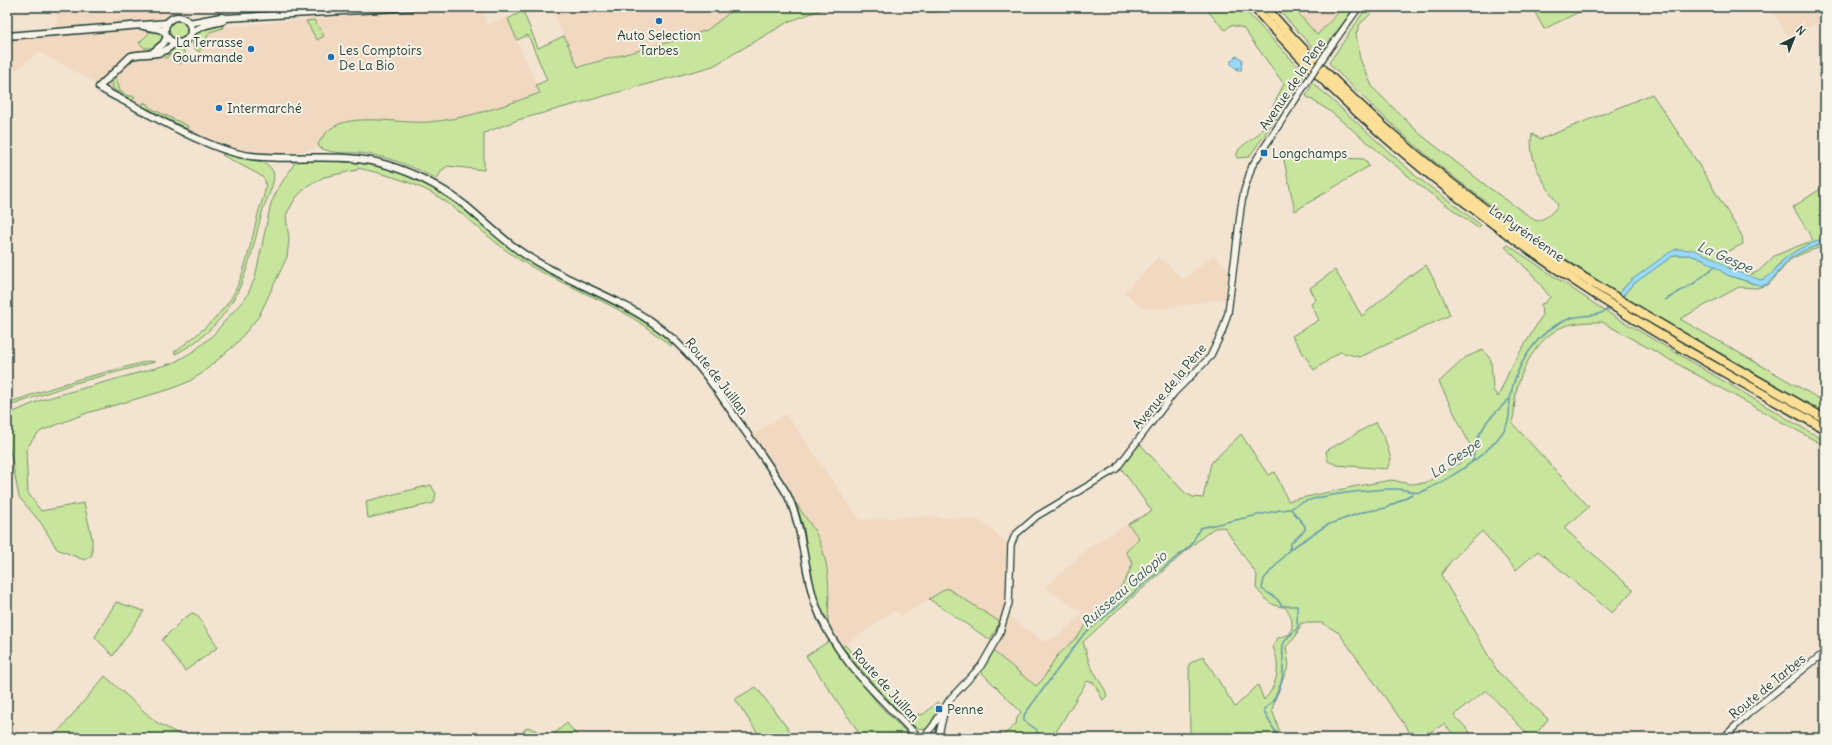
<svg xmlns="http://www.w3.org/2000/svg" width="1832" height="745" font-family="Delius,sans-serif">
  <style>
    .built { fill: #f1d8c1 }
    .green { fill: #c7e59c; stroke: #739168 }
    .water { fill: #99dafb; stroke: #689bab }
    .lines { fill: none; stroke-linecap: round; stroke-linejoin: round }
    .stream { stroke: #689bab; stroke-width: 1.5 }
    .tertiary-casing { stroke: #1f3d34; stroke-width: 8 }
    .secondary-casing { stroke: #1f3d34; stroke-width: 9 }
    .motorway-casing { stroke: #1f3d34; stroke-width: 11 }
    .tertiary { stroke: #f7f3e8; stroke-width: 5.5 }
    .secondary { stroke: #f7f3e8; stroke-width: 6 }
    .motorway { stroke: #fdde96; stroke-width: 8 }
    .tertiary-bridge-casing { stroke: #1f3d34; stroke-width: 8; stroke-linecap: butt }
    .tertiary-bridge { stroke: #f7f3e8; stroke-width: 5.5 }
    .poi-dot { fill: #1f6fb2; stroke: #f7f3e8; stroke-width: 1.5 }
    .labels { text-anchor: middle; stroke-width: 4; stroke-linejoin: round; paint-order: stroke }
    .poi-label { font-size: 13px; fill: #1f3d34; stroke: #f7f3e8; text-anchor: start }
    .street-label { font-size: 13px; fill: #1f3d34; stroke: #f7f3e8 }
    .water-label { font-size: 14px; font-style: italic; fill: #375c5c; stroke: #f7f3e8 }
  </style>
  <rect width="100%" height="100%" fill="#f3e3d1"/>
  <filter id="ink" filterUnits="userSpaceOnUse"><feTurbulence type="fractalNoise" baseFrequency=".025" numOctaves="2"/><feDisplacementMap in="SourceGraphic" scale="8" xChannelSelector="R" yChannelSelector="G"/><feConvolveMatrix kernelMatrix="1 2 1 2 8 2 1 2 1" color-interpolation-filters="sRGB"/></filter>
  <g filter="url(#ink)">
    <g class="built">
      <polygon points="58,7 178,7 178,9 167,17 157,18 155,48 161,55 167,58 169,54 180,59 178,63 195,58 210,31 224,27 373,14 371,7 484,7 486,25 507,17 540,93 473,116 429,122 411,123 380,120 337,125 318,144 319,147 294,153 253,153 233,150 159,117 39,52 7,77 7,40 61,36 54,9"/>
      <polygon points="551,7 737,7 707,30 673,41 577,67"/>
      <polygon points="1293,7 1344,7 1317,35"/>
      <polygon points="1770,7 1825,7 1825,20 1788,36"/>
      <polygon points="1213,255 1228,269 1225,299 1156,309 1143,308 1124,292 1159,257 1183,280"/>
      <polygon points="786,414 860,520 924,516 979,520 1008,543 1007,596 1003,611 1044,642 1059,636 1081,615 1080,611 1045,588 1087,549 1128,524 1139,537 1133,563 1126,579 1112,599 1092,617 1078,636 1056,657 1043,679 1036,686 986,646 990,640 947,588 902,616 895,610 842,647 833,634 828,622 830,589 829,572 819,539 752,435"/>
    </g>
    <g class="green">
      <path d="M 737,7 L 837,7 L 820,10 L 788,22 L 713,66 L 518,120 L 484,133 L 484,170 L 448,166 L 442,170 L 437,179 C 414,167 392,158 367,154 C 351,151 334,156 319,147 L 318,144 C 323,136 328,129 337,125 C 361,114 402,124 428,122 C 467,119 503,106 540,93 L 536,85 L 547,80 L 528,35 L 517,40 L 508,19 L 523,11 L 538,48 L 564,36 L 578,67 L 673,41 L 707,30 Z"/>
      <path d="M 912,7 L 960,7 C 944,11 928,16 912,7 Z"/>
      <path d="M 1204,7 L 1242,7 L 1305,74 C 1286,102 1269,130 1249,157 L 1237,158 C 1235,145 1254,141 1260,132 C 1266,122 1263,122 1273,114 L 1273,106 L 1284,84 L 1243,28 L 1231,25 L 1225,30 Z"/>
      <polygon points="1276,7 1293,7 1317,35 1344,7 1355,7 1319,55"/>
      <path d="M 1367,7 L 1378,7 L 1360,24 L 1356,34 L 1360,59 L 1373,88 L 1420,134 L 1488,187 L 1536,221 C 1546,219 1552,214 1558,205 C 1545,183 1527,161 1532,134 L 1541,139 L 1652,94 L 1691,152 L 1742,236 L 1743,244 L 1723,254 L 1725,259 L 1752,274 L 1759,271 L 1774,256 L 1813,240 L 1793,207 L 1825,186 L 1825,238 C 1810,244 1794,250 1782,261 C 1776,266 1773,275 1766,279 C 1756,284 1733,270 1723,266 C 1708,259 1692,254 1677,249 L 1630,281 L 1618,294 C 1559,255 1501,215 1445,170 C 1404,137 1366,101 1329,63 Z"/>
      <polygon points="1532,7 1581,7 1583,10 1544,29"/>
      <polygon points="314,20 324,36 317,40 306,21"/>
      <circle cx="178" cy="30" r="9"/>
      <path d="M 222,25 L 223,28 L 210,32 L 199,52 L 194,48 C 187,30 209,26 222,25 Z"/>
      <path d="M 152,30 C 158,31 160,32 163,37 L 162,41 L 155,48 L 145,48 L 139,43 Z"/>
      <polygon points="174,47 179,47 184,51 185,59 183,62 178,64 180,59 169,54 167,58 161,55"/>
      <polygon points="116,77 120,91 128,96 133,96 135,98 130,101 130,99 113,89 112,82"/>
      <polygon points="1313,83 1417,177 1481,225 1478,228 1419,185 1331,112 1306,96"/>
      <polygon points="143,103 146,103 150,108 188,126 187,129 142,107"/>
      <path d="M 224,154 C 237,158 250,159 262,162 C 266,163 272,168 273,172 C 277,180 266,200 263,209 C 250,257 245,299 205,334 C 196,342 186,349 175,354 L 174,352 C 194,338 216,320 230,300 C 244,279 251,242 257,218 C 259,206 268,191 265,180 L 260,175 L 222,155 Z"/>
      <polygon points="1283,156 1364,159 1369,166 1295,211"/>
      <path d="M 296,161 C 319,162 343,160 366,164 C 400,169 434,185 461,207 C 487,228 511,251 540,268 C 566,282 594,292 619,306 C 639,317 656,329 674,344 L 671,346 C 654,333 638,320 619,310 C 584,291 547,278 514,256 C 486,237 462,210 432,193 C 408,180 384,174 358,168 L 357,170 L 324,177 L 307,186 L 295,199 L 286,215 L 289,240 L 287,257 L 259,316 L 236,344 L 201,374 L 188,382 L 171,389 L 87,413 L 41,431 L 32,440 L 26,451 L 28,493 L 41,511 L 84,503 L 92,538 L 92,555 L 84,560 L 57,549 L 41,523 L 19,497 L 8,440 L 7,440 L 7,415 L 41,400 L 173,363 L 194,351 L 212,336 L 247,296 L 255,278 L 271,203 L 279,187 Z"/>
      <polygon points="1825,243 1825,246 1806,252 1791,259 1768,285 1756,288 1739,287 1680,319 1825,402 1825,413 1622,297 1632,285 1674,255 1689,255 1703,259 1727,275 1754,284 1774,278 1782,266 1790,258 1805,250"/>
      <path d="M 1508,245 L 1602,309 L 1825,441 L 1825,446 L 1602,322 C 1589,322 1572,322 1560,328 C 1537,340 1521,368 1516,393 C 1514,403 1515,413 1512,423 L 1589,507 L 1564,528 L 1633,590 L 1612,613 L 1538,551 L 1516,570 L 1482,531 L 1450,562 L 1441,575 L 1498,672 L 1548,719 L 1533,738 L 1531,738 L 1486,690 L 1454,715 L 1469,731 L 1472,738 L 1457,738 L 1444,724 L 1420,738 L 1414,738 L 1339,633 L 1322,623 L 1301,623 L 1296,636 L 1286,647 L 1289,665 L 1277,692 L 1272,710 L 1282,738 L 1187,738 L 1190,733 L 1189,664 L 1203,656 L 1235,707 L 1258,685 L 1264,700 C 1278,685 1281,665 1273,647 L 1278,638 L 1290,634 C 1294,624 1292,615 1285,607 C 1271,607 1265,599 1256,588 L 1257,575 L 1224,527 L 1214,528 L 1200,539 L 1113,614 L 1083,642 L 1090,665 L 1105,690 L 1107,696 L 1103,700 L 1094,683 L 1087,681 L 1056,732 L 1050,738 L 1000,738 L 1016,724 L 1017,718 L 1021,712 L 980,671 L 993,651 L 1036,686 L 1043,679 L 1056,657 L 1078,636 L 1092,617 L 1112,599 L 1126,579 L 1133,563 L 1126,552 L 1139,538 L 1128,524 L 1152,511 L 1121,468 L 1140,444 L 1184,492 L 1193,497 L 1203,498 L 1211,463 L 1241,434 L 1268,475 L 1275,472 L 1288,501 L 1352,487 L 1392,480 L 1410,484 L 1425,483 L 1459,464 L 1465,458 L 1470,445 L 1439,382 L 1466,357 L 1483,350 L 1491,360 L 1493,390 L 1498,397 L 1510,369 L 1542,316 L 1541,304 L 1545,303 L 1550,297 L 1532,274 L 1505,247 Z"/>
      <polygon points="1426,265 1442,295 1450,315 1360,357 1340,352 1314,370 1292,336 1319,320 1311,304 1316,300 1310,288 1335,270 1362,316 1406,279"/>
      <polygon points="149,361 155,362 75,383 7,407 7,403 79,379"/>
      <polygon points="1376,422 1384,436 1391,459 1387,469 1337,465 1328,461 1326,451"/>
      <polygon points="431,485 436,494 434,503 368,518 366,501"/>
      <path d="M 796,503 C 803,515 814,527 819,540 C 831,570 829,591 828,622 L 819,606 L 812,584 L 804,528 Z"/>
      <polygon points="947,588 1000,622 990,640 929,599"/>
      <polygon points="116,602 144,611 113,656 95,637"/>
      <polygon points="192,613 197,615 218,647 185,671 162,640 182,620"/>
      <polygon points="829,641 879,705 912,738 850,738 858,731 806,656"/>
      <path d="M 845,645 C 867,672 889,695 916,715 L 924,714 L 937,702 L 943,707 L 927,729 L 917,728 L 909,722 L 877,688 L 842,647 Z"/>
      <polygon points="105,676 156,722 186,738 53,738"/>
      <polygon points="756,687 795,738 761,738 735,699"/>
      <polygon points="567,723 579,738 528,738 523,731 528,727 550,737"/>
    </g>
    <g class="water">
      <polygon points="1236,56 1242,59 1241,71 1238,67 1237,69 1239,71 1231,64 1231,61"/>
      <path d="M 1825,238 L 1825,243 L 1805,250 L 1790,258 L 1769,283 L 1762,286 L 1727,275 L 1703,259 L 1689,255 L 1674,255 L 1632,285 L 1609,311 L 1606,309 L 1630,281 L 1670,252 L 1677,249 L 1694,250 L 1714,258 L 1731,270 L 1761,280 C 1773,277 1778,263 1788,256 C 1799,248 1813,243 1825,238 Z"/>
    </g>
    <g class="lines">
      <g class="stream">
        <polyline points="1665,300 1696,282 1715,266"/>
        <polyline points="1472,462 1478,437 1488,420 1509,399"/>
        <polyline points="1289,550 1327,525 1363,512 1386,508 1412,494"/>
        <polyline points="1039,738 1039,735 1036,729 1024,721 1024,715 1083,635 1191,545 1200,528 1280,510 1290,509"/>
        <path d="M 1279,738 L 1265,714 L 1264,709 C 1280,698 1284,677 1283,658 C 1283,654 1282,650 1283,646 C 1284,637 1294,634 1298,627 C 1296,620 1298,613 1297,606 L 1282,606 L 1277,599 L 1262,589 L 1264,579 L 1289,550 L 1291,543 L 1305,530 L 1305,526 L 1291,509 C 1303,495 1376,489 1397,489 C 1408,489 1415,496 1426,490 C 1451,478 1500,448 1508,421 C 1510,415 1509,407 1510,400 C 1513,377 1523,357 1538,340 C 1547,330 1563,319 1576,317 C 1586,315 1601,316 1608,309"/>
      </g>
      <defs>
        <g id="tertiary">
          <polyline points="1327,52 1359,7"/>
          <polyline points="923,738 933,726 950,699 981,666 999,635 1009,603 1011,545 1015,535 1037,516 1116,469 1174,393 1210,357 1222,332 1228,313 1241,207 1244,191 1252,166 1309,79"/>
          <polyline points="938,738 944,713"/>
          <polyline points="1723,738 1748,714 1825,652"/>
        </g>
        <g id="secondary">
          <circle cx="178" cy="30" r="13"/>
          <polyline points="189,23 221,17 225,18 413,7"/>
          <polyline points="143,26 159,29 165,32"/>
          <polyline points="191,32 206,25 223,21 225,18"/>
          <polyline points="7,36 167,23"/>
          <path d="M 175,43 C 171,46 168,49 164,51 C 158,55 141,53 131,56 L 99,87 C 109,94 121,99 132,105 C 164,122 215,152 251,156 C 292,161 335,153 376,162 C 409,170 439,185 466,206 C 485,222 503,240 524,254 C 564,281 611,294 650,321 C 688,346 713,384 738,421 C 755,445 772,469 787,494 C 804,529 803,567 815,603 C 834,658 881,698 919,738"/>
          <polyline points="152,53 163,44 167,37"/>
        </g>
        <g id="motorway">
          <path d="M 1254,7 C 1348,114 1459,204 1578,283 C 1657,336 1742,382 1825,429"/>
          <path d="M 1265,7 C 1354,110 1466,201 1580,275 C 1660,326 1743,372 1825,419"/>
        </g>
      </defs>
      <use href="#tertiary" class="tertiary-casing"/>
      <use href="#secondary" class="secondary-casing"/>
      <use href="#motorway" class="motorway-casing"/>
      <use href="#tertiary" class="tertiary"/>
      <use href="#secondary" class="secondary"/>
      <use href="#motorway" class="motorway"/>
      <defs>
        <polyline id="tertiary-bridge" points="1309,79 1327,52"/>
      </defs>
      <use href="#tertiary-bridge" class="tertiary-bridge-casing"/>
      <use href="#tertiary-bridge" class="tertiary-bridge"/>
    </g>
  </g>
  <g class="poi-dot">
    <circle cx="659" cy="21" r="4"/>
    <circle cx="251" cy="49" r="4"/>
    <circle cx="331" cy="57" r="4"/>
    <circle cx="219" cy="108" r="4"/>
    <rect x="1260" y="149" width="8" height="8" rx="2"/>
    <rect x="935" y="705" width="8" height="8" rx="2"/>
  </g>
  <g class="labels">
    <g class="poi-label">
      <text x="659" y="40" text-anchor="middle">Auto Selection<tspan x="659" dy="15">Tarbes</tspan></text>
      <text x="243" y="47" text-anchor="end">La Terrasse<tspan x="243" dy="15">Gourmande</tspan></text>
      <text x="339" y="55">Les Comptoirs<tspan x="339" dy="15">De La Bio</tspan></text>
      <text x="227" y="113">Intermarché</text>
      <text x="1272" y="158">Longchamps</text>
      <text x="947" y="714">Penne</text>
    </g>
    <g class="street-label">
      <text transform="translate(1292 84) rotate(-56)" y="5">Avenue de la Pène</text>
      <text transform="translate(1527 233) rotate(35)" y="5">La Pyrénéenne</text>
      <text transform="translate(717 376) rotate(52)" y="5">Route de Juillan</text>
      <text transform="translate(1169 386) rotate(-50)" y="5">Avenue de la Pène</text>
      <text transform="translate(886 685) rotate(48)" y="5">Route de Juillan</text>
      <text transform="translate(1767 686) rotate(-39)" y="5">Route de Tarbes</text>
    </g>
    <g class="water-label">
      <text transform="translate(1725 257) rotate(24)" y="5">La Gespe</text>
      <text transform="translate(1455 458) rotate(-35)" y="5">La Gespe</text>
      <text transform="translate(1124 589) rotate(-41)" y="5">Ruisseau Galopio</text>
    </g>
  </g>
  <rect width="1832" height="745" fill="none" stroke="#f7f3e8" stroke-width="24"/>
  <rect x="12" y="12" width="1808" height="721" fill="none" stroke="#1f3d34" stroke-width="1.5" filter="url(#ink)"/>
  <g transform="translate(1794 38) rotate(43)" stroke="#f7f3e8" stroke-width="3" paint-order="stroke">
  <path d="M0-3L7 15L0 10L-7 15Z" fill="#1f3d34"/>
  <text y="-6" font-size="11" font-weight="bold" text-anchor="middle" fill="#1f3d34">N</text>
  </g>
</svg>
